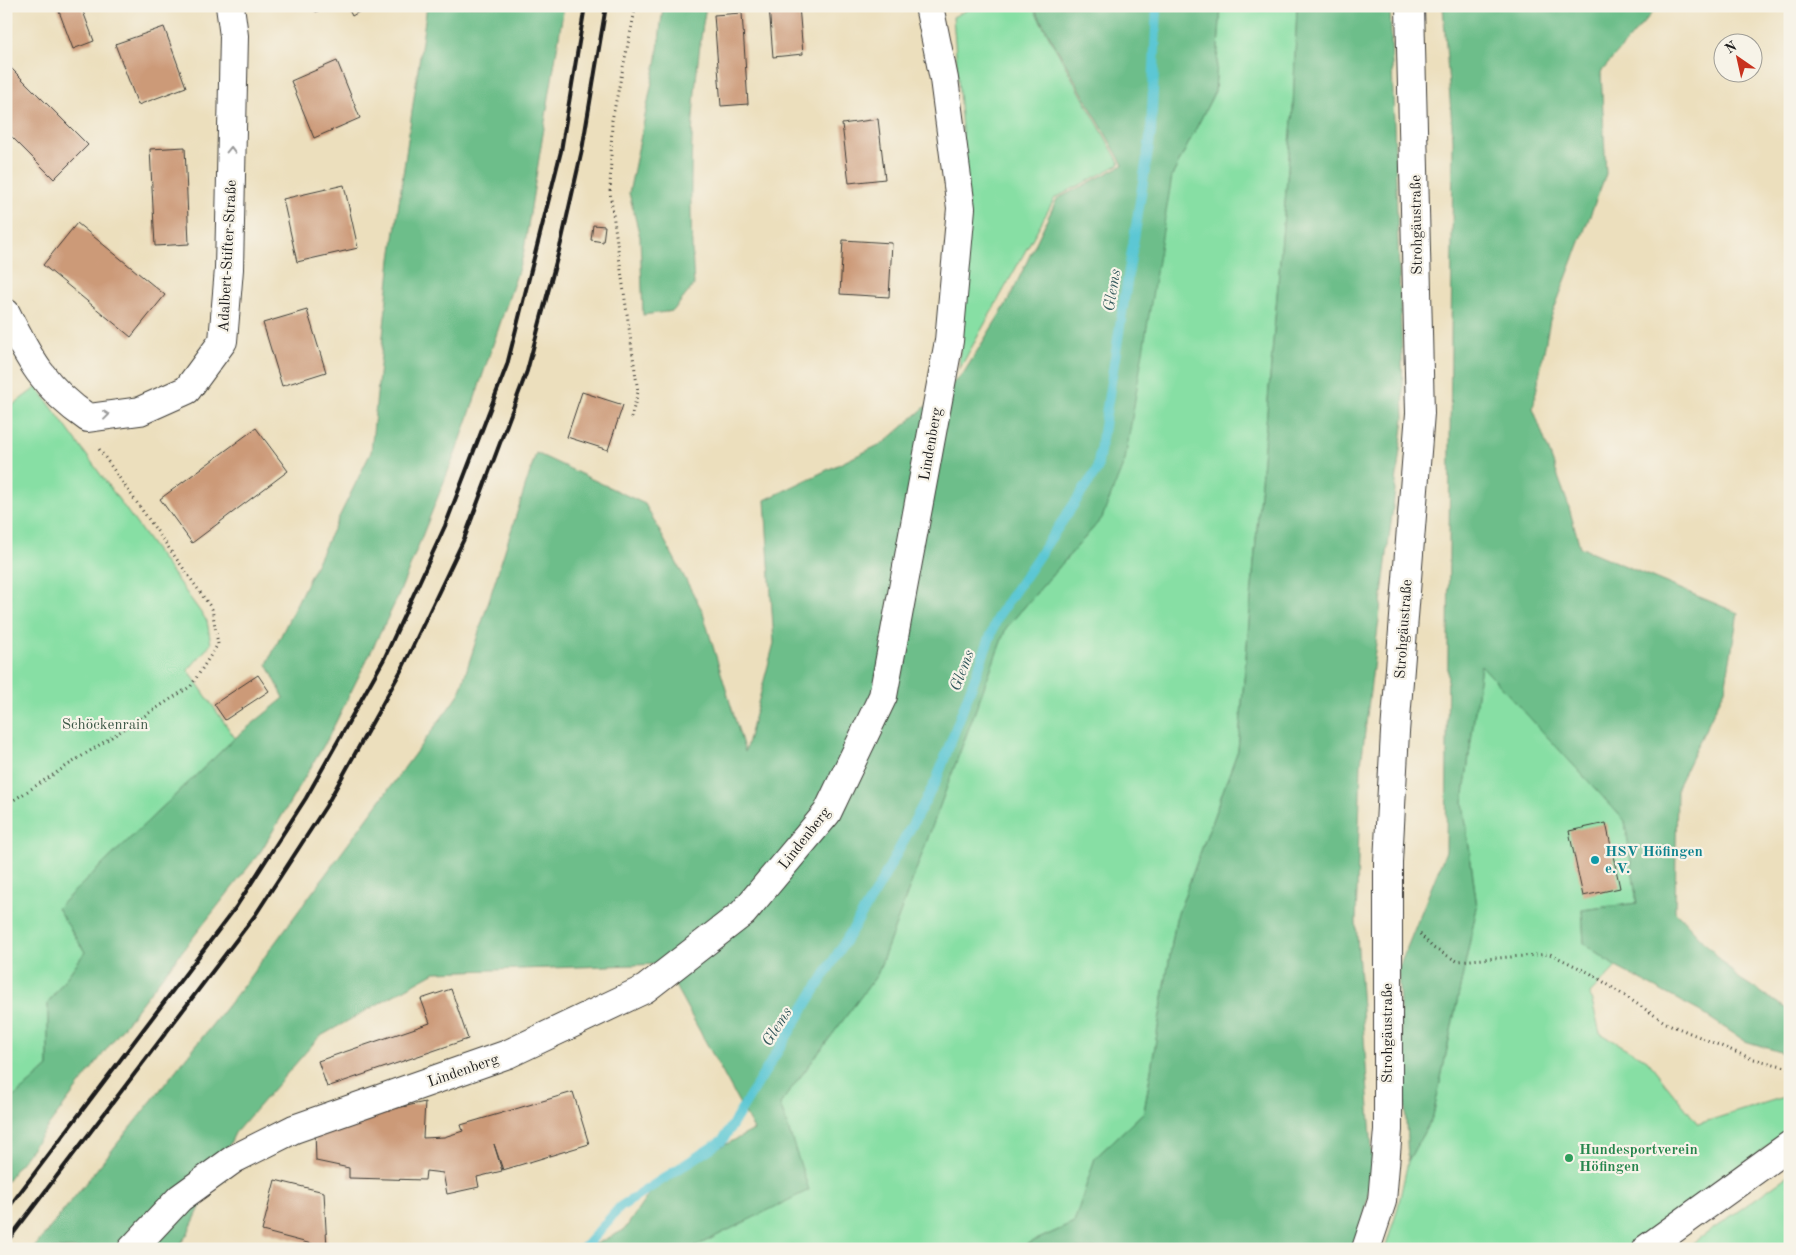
<svg xmlns="http://www.w3.org/2000/svg" width="1796" height="1255" font-family="'Old Standard TT',serif">
  <style>
    .green { fill: #87dfa4; stroke: #527e60 }
    .forest { fill: #6dbe8a; stroke: #446d53 }
    .lines { fill: none; stroke-linecap: round; stroke-linejoin: round }
    .stream { stroke: #5bc7d4; stroke-width: 10 }
    .building { fill: #cc9a78 }
    .minor-casing { stroke: #3b3934; stroke-width: 30 }
    .major-casing { stroke: #3b3934; stroke-width: 30 }
    .path { stroke: #3b3934; stroke-width: 3; stroke-dasharray: 1 4; stroke-linecap: butt }
    .minor { stroke: #fff; stroke-width: 28 }
    .major { stroke: #fff; stroke-width: 28 }
    .rail { stroke: #1c1c1c; stroke-width: 4 }
    .oneway { stroke: #999 }
    .culture-dot { fill: #0f9aa8; stroke: #f7f3e8; stroke-width: 2 }
    .leisure-dot { fill: #2e9e5b; stroke: #f7f3e8; stroke-width: 2 }
    .labels { text-anchor: middle; stroke-width: 4.5; stroke-linejoin: round; paint-order: stroke }
    .street-label { font-size: 15px; fill: #1c1c1c; stroke: #f7f3e8 }
    .park-label { font-size: 15px; fill: #3c5645; stroke: #f7f3e8 }
    .culture-label { font-size: 15px; font-weight: bold; fill: #0d838f; stroke: #f7f3e8; text-anchor: start }
    .leisure-label { font-size: 15px; font-weight: bold; fill: #27864d; stroke: #f7f3e8; text-anchor: start }
    .water-label { font-size: 16px; font-style: italic; fill: #32585c; stroke: #f7f3e8 }
  </style>
  <rect width="100%" height="100%" fill="#f7f3e8"/>
  <filter id="ink" filterUnits="userSpaceOnUse"><feTurbulence type="fractalNoise" baseFrequency=".02" numOctaves="2"/><feDisplacementMap in="SourceGraphic" scale="10" xChannelSelector="R" yChannelSelector="G"/><feConvolveMatrix kernelMatrix="1 2 1 2 8 2 1 2 1" color-interpolation-filters="sRGB"/></filter>
  <filter id="wash" filterUnits="userSpaceOnUse"><feTurbulence type="fractalNoise" baseFrequency=".0096" numOctaves="4" result="noise"/><feDisplacementMap in="SourceGraphic" scale="20" xChannelSelector="R" yChannelSelector="G"/><feGaussianBlur stdDeviation="1.12" result="paint"/><feColorMatrix in="noise" values="0 0 0 0 0 0 0 0 0 0 0 0 0 0 0 0 0 1.4 0 .05"/><feComposite in="paint" operator="in"/></filter>
  <g filter="url(#wash)">
    <rect width="100%" height="100%" fill="#ecdfbd"/>
    <g class="green">
      <polygon points="975,6 1032,6 1120,164 1055,198 959,370 968,205 953,17"/>
      <polygon points="1221,6 1297,6 1293,109 1238,750 1176,919 1144,1112 1095,1158 1074,1223 1016,1249 690,1249 808,1190 780,1104 877,975 1006,628 1102,518 1172,176 1215,91"/>
      <polygon points="37,387 207,621 211,644 188,670 235,738 57,908 85,952 48,1003 48,1067 6,1104 6,410"/>
      <polygon points="1481,664 1625,821 1637,903 1582,910 1584,943 1616,967 1590,994 1600,1033 1647,1060 1698,1124 1790,1095 1790,1130 1627,1249 1385,1249 1398,1207 1408,1161 1433,1116 1477,907 1463,802"/>
      <polygon points="1790,1174 1790,1249 1685,1249"/>
    </g>
    <g class="forest">
      <polygon points="427,6 564,6 523,256 461,439 397,599 327,740 261,851 143,1001 6,1182 6,1104 48,1067 48,1003 85,952 57,908 235,738 284,698 267,664 371,452 391,259"/>
      <path d="M 663,6 L 706,6 C 690,97 688,193 694,285 L 673,311 L 643,315 L 640,237 L 629,193 L 657,58 Z"/>
      <polygon points="1033,6 1221,6 1215,91 1172,176 1125,460 1102,518 1006,628 877,975 780,1104 809,1190 690,1249 586,1249 624,1230 660,1178 754,1130 663,964 435,972 319,1037 235,1133 187,1235 176,1249 33,1249 240,990 459,694 536,453 645,504 702,610 745,752 774,643 765,500 885,442 963,374 1008,301 1057,199 1123,165"/>
      <polygon points="1297,6 1390,6 1404,418 1361,764 1356,922 1373,1166 1362,1228 1353,1249 1016,1249 1074,1223 1095,1158 1144,1112 1176,919 1238,750 1293,109"/>
      <polygon points="1443,6 1658,6 1601,72 1606,174 1550,320 1533,408 1568,504 1580,547 1738,613 1725,689 1677,787 1675,911 1737,977 1790,1011 1790,1055 1745,1041 1699,1011 1616,967 1584,943 1582,910 1637,903 1625,821 1481,665 1463,802 1477,907 1433,1116 1408,1161 1398,970 1446,851 1453,140"/>
    </g>
    <g class="lines">
      <polyline class="stream" points="583,1249 620,1207 723,1140 878,888 936,781 998,616 1097,470 1151,132 1157,6"/>
    </g>
    <g id="blocks">
      <g class="building">
        <polygon points="57,6 81,6 94,41 73,49"/>
        <polygon points="313,6 327,6 316,12"/>
        <polygon points="347,6 369,6 352,16"/>
        <polygon points="769,6 799,6 803,54 773,57"/>
        <polygon points="742,13 748,104 721,106 714,15"/>
        <polygon points="164,27 186,87 138,105 115,44"/>
        <polygon points="337,61 360,118 314,138 291,81"/>
        <polygon points="6,63 88,145 54,179 6,131"/>
        <polygon points="878,119 885,179 849,183 842,124"/>
        <polygon points="185,147 189,244 155,246 150,149"/>
        <polygon points="344,185 358,248 297,262 283,199"/>
        <polygon points="77,223 165,295 131,337 43,265"/>
        <polygon points="593,225 605,226 603,242 591,240"/>
        <polygon points="843,240 892,243 889,297 840,294"/>
        <polygon points="307,310 326,372 282,386 263,323"/>
        <polygon points="582,392 623,405 608,450 567,437"/>
        <polygon points="256,428 288,471 192,543 160,499"/>
        <polygon points="258,675 269,691 225,720 214,704"/>
        <polygon points="1606,823 1620,888 1583,896 1569,831"/>
        <polygon points="451,989 468,1039 327,1087 318,1061 430,1023 421,999"/>
        <polygon points="573,1092 589,1144 503,1170 494,1144 502,1171 477,1177 479,1187 447,1194 443,1173 426,1171 425,1180 349,1178 349,1168 316,1161 315,1129 351,1118 425,1102 423,1138 444,1137 463,1131 461,1125"/>
        <polygon points="275,1180 324,1192 327,1248 262,1231"/>
      </g>
    </g>
  </g>
  <g filter="url(#ink)">
    <use href="#blocks" fill-opacity="0" stroke="#3b3934" stroke-width="1"/>
    <g class="lines">
      <defs>
        <g id="minor">
          <path d="M 6,313 C 29,359 44,388 88,418 L 140,411 L 187,390 L 223,341 L 229,269 L 234,36 L 230,6"/>
          <polyline points="132,1249 180,1198 234,1159 294,1129 508,1054 645,989 743,913 827,813 883,696 949,341 961,208 944,79 929,6"/>
        </g>
        <g id="major">
          <polyline points="1366,1249 1382,1201 1388,1130 1388,862 1395,732 1420,413 1410,6"/>
          <polyline points="1646,1249 1790,1145"/>
        </g>
      </defs>
      <use href="#minor" class="minor-casing"/>
      <use href="#major" class="major-casing"/>
      <g class="path">
        <polyline points="631,418 638,392 610,192 612,120 636,6"/>
        <polyline points="6,805 191,686 218,644 212,609 99,449"/>
        <polyline points="1420,934 1433,948 1457,961 1550,954 1590,973 1666,1023 1750,1058 1790,1068"/>
      </g>
      <use href="#minor" class="minor"/>
      <use href="#major" class="major"/>
      <g class="rail">
        <polyline points="6,1211 236,907 306,798 384,659 445,526 507,365 561,151 585,6"/>
        <polyline points="6,1243 256,914 326,806 403,667 464,539 527,371 561,243 582,150 606,6"/>
      </g>
    </g>
    <defs><path id="oneway-chevron" d="M-2-3.5L2.5 0L-2 3.5" fill="none" stroke-width="1.6" stroke-linecap="round" stroke-linejoin="round" transform="scale(1.25)"/></defs>
    <g class="oneway">
      <use href="#oneway-chevron" transform="translate(231 150) rotate(-89)"/>
      <use href="#oneway-chevron" transform="translate(106 415) rotate(-7)"/>
    </g>
  </g>
  <circle class="culture-dot" cx="1595" cy="860" r="5"/>
  <circle class="leisure-dot" cx="1569" cy="1158" r="5"/>
  <g class="labels">
    <g class="street-label">
      <text transform="translate(1416 225) rotate(-91)" y="5">Strohgäustraße</text>
      <text transform="translate(227 256) rotate(-87)" y="5">Adalbert-Stifter-Straße</text>
      <text transform="translate(930 444) rotate(-80)" y="5">Lindenberg</text>
      <text transform="translate(1403 629) rotate(-86)" y="5">Strohgäustraße</text>
      <text transform="translate(804 838) rotate(-52)" y="5">Lindenberg</text>
      <text transform="translate(1387 1033) rotate(-90)" y="5">Strohgäustraße</text>
      <text transform="translate(463 1070) rotate(-19)" y="5">Lindenberg</text>
    </g>
    <g class="park-label">
      <text x="105" y="729">Schöckenrain</text>
    </g>
    <g class="culture-label">
      <text x="1605" y="856">HSV Höfingen<tspan x="1605" dy="17">e.V.</tspan></text>
    </g>
    <g class="leisure-label">
      <text x="1579" y="1154">Hundesportverein<tspan x="1579" dy="17">Höfingen</tspan></text>
    </g>
    <g class="water-label">
      <text transform="translate(1111 290) rotate(-81)" y="6">Glems</text>
      <text transform="translate(961 670) rotate(-69)" y="6">Glems</text>
      <text transform="translate(776 1026) rotate(-58)" y="6">Glems</text>
    </g>
  </g>
  <rect width="1796" height="1255" fill="none" stroke="#f7f3e8" stroke-width="25"/>
  <g transform="translate(1738 58) rotate(326)"><circle r="24" fill="#f7f3e8" stroke="#9f9d96"/>
  <path d="M0-4L9 19L0 12L-9 19Z" fill="#c8321e"/>
  <text y="-8" font-size="14" font-weight="bold" text-anchor="middle" fill="#1c1c1c">N</text>
  </g>
</svg>
